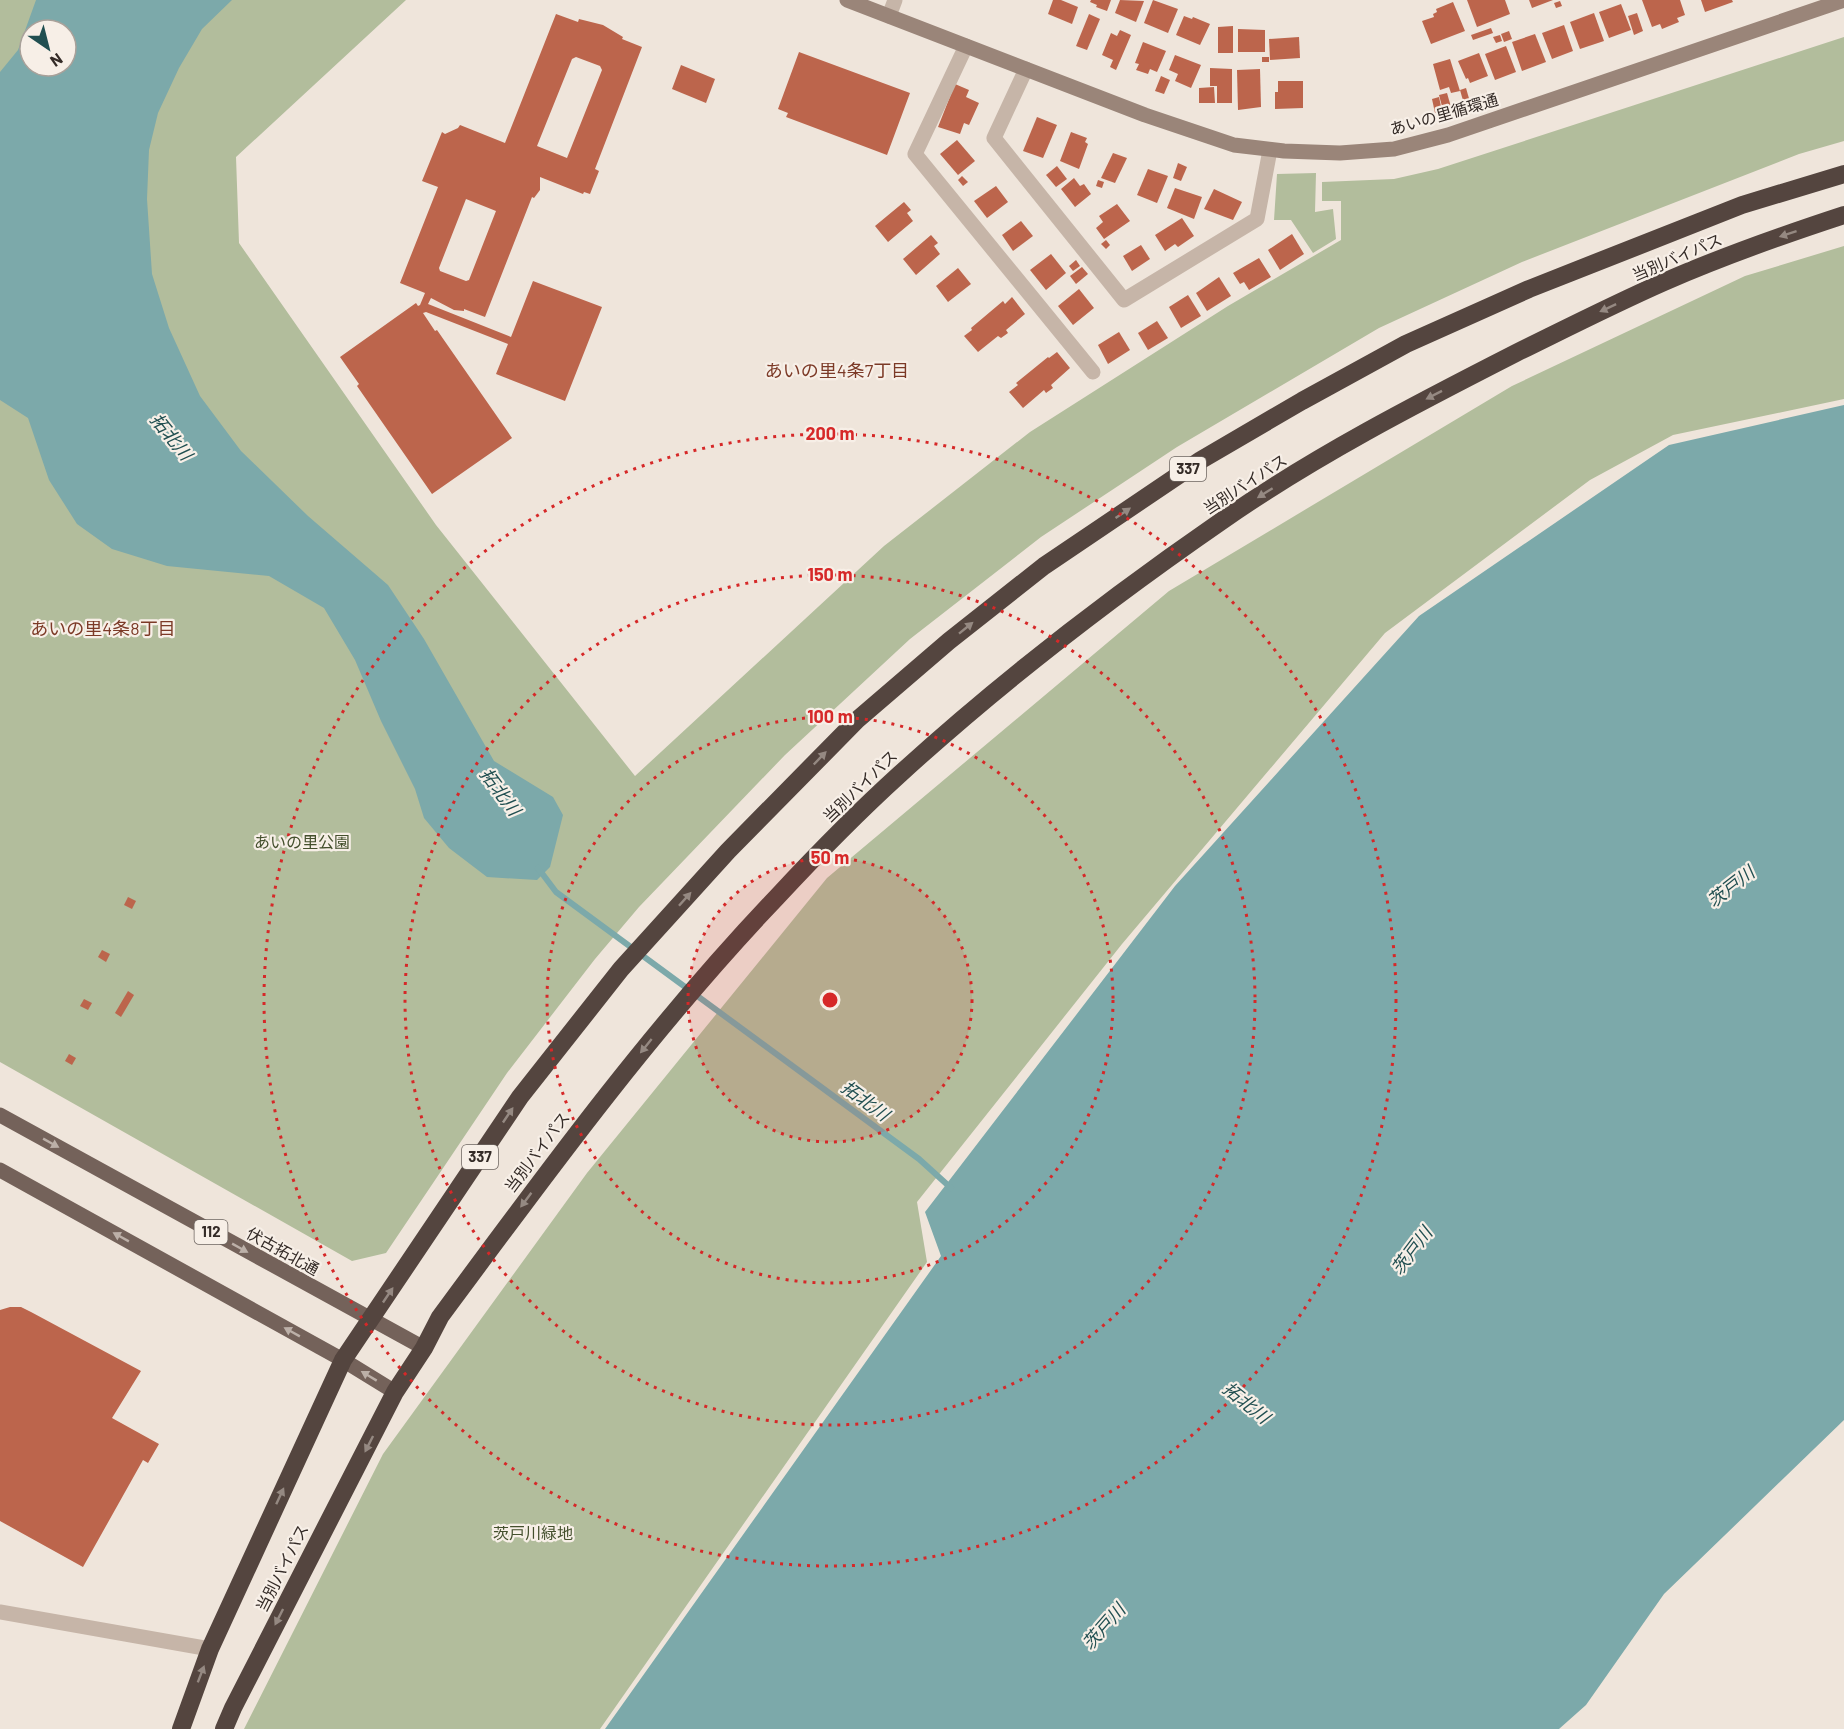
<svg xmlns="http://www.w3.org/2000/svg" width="1844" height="1729" font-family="Barlow,'Noto Sans JP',sans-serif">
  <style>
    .green { fill: #b2bd9c; fill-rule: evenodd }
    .water { fill: #7ca9aa; fill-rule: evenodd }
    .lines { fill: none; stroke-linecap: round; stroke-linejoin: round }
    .stream { stroke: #7ca9aa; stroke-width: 6 }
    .building { fill: #bc654c; fill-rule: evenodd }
    .street { stroke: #c6b5a8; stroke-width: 15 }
    .secondary { stroke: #9a8579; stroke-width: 15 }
    .primary { stroke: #74625a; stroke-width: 15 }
    .highway { stroke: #54453f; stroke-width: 18 }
    .oneway { fill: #958982 }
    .oneway2 { fill: #bcb0a8 }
    .ring { fill: none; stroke: #d62828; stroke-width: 3; stroke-dasharray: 3 6 }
    .labels { text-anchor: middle; stroke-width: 4.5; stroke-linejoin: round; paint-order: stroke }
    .shield { fill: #f7efe7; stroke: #6e6661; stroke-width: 1.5 }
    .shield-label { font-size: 15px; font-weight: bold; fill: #342b27 }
    .street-label { font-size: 16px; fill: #342b27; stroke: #f7efe7 }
    .park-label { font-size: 16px; fill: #44502d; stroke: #f7efe7 }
    .neighbourhood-label { font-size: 18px; fill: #7c3a27; stroke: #f7efe7 }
    .water-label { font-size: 18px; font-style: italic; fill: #214f51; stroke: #f7efe7 }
    .centre { fill: #d62828; stroke: #f7efe7; stroke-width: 3 }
    .ring-label { font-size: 18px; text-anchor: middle; font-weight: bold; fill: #d62828; stroke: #f7efe7; stroke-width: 4.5; stroke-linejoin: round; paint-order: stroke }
  </style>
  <rect width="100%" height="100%" fill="#efe5db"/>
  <g class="green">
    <path d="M 0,0 L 406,0 L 236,157 L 239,243 L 436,525 L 635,776 L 884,546 L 1030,432 L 1228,306 L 1341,240 L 1341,201 L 1322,201 L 1322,182 L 1394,179 L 1438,169 L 1844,37 L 1844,141 L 1799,154 L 1522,262 L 1379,328 L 1177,447 L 1041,537 L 910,639 L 785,755 L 639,907 L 595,959 L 507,1073 L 386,1253 L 352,1261 L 0,1062 ZM 30,30 L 66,30 L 66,66 L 30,66 Z"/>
    <polygon points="1316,173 1315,212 1333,209 1336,239 1313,253 1291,220 1274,220 1277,174"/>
    <polygon points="1844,246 1844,399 1673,435 1590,480 1385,633 1122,944 917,1202 927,1262 600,1729 244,1729 383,1454 587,1173 827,878 1169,591 1512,386 1745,276"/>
  </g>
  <g class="water">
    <path d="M 36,0 L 232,0 L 202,29 L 179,68 L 158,113 L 149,150 L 147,199 L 152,274 L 169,328 L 200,396 L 241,451 L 308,516 L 388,585 L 424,639 L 494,761 L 553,797 L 563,815 L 550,867 L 537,880 L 487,877 L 449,848 L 424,818 L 415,789 L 381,721 L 355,660 L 324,608 L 269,576 L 167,566 L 112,549 L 77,524 L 49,480 L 28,418 L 0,400 L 0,72 L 18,50 ZM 30,30 L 66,30 L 66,66 L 30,66 Z"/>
    <polygon points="1844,405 1844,1420 1664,1594 1586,1705 1559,1729 605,1729 941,1256 925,1212 1175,886 1419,616 1669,445"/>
  </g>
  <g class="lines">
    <polyline class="stream" points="538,868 556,892 919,1159 951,1188"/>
  </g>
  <g class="building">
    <polygon points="1053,0 1061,0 1078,7 1072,24 1048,14"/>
    <polygon points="1091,0 1111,0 1107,11 1096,7 1097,5 1090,2"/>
    <polygon points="1120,0 1144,1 1136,22 1115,13"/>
    <polygon points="1153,0 1178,9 1168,33 1144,23"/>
    <polygon points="1467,0 1505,0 1510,14 1477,27"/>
    <polygon points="1529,0 1553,0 1532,8"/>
    <polygon points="1642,0 1680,0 1685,15 1677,18 1679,22 1662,29 1660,24 1652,27"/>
    <polygon points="1701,0 1732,0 1733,2 1705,12"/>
    <polygon points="1560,1 1562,6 1556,8 1554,3"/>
    <polygon points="1453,2 1465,31 1431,44 1422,21 1434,17 1433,14 1437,12 1436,9"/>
    <polygon points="1621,4 1631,30 1609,38 1599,12"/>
    <polygon points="1594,13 1604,41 1580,49 1570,22"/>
    <polygon points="1637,13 1643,31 1634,35 1628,16"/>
    <path d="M 556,14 L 578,22 L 579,19 L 603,25 L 623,37 L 622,39 L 642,47 L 595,169 L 599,171 L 590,194 L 584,192 L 583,194 L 540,177 L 540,190 L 534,198 L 532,197 L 485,317 L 464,309 L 464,311 L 454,310 L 431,298 L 428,304 L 511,337 L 533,281 L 602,307 L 565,401 L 496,374 L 508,344 L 426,312 L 423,313 L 435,331 L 437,330 L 512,438 L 432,494 L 357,386 L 359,384 L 340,357 L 416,303 L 418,306 L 420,305 L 425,293 L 400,283 L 438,187 L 422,181 L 442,132 L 445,134 L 458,128 L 460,125 L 505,143 ZM 576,57 L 600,66 L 602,70 L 567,158 L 537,146 L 572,59 ZM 466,199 L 496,211 L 469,280 L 466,281 L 440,271 L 439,268 Z"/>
    <polygon points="1089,14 1100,19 1087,50 1076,46"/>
    <polygon points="1184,16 1192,19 1193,17 1210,24 1200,45 1176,35"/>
    <polygon points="1564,25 1573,51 1552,59 1542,33"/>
    <polygon points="1233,26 1233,53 1218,53 1218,27"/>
    <polygon points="1491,28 1493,33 1473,40 1471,35"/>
    <polygon points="1238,29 1265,30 1265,52 1238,52"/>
    <polygon points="1120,30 1131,35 1116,70 1110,67 1113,60 1102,55 1111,33 1117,36"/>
    <polygon points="1509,31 1512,39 1504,42 1501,34"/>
    <polygon points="1535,34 1546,62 1522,71 1512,42"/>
    <polygon points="1500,35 1502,41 1496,43 1493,37"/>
    <polygon points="1299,37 1300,58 1270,60 1269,39"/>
    <polygon points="1143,42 1166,51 1157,72 1150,69 1148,74 1136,70 1139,64 1135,63"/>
    <polygon points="1506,46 1516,72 1495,80 1485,54"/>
    <polygon points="799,52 910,93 887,155 786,117 788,113 778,109"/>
    <polygon points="1479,53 1488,76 1470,83 1468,78 1466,79 1458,61"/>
    <polygon points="1175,55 1201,65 1191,88 1175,81 1178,74 1169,70"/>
    <rect x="1262" y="57" width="7" height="5"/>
    <polygon points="1450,59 1460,91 1451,93 1449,87 1440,90 1433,64"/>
    <polygon points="681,65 715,79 706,103 672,89"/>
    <polygon points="1210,68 1232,69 1232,103 1217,103 1217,86 1210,86"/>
    <polygon points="1260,69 1261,107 1238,110 1237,70"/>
    <polygon points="1161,76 1170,80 1164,94 1155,91"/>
    <polygon points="1278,81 1303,81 1303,108 1275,109 1275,92 1278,92"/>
    <polygon points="955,84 969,90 966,97 979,103 969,125 964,123 960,134 938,127"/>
    <polygon points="1214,87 1215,103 1199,103 1199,88"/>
    <polygon points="1466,88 1470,102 1464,104 1460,90"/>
    <polygon points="1447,93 1451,107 1443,110 1439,95"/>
    <polygon points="1439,97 1442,111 1435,113 1432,99"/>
    <polygon points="1037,117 1057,125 1043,158 1023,151"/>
    <polygon points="1071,132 1087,138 1085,142 1088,144 1079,169 1060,161"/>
    <polygon points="957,140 975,161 958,175 940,154"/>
    <polygon points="1113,153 1127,158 1115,183 1101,178"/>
    <polygon points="1178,163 1187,167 1181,181 1173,178"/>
    <polygon points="1057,166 1067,179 1056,187 1046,175"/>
    <polygon points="1148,169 1168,176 1157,203 1137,195"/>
    <polygon points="962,176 968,182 963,186 958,180"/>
    <polygon points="1074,178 1080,186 1084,184 1091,194 1075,207 1061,189"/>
    <polygon points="1098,180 1104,182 1102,188 1096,186"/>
    <polygon points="996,186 1008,202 987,218 974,201"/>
    <polygon points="1175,188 1202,197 1194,219 1167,208"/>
    <polygon points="1214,189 1242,202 1233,220 1204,209"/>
    <polygon points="904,202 911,210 907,213 913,221 888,242 875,226"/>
    <polygon points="1117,204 1130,221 1104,239 1096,228 1103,222 1099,216"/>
    <polygon points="1182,218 1194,236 1178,247 1175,244 1165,251 1155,235"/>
    <polygon points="1021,221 1033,236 1013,251 1002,235"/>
    <polygon points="1292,234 1304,254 1280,270 1268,250"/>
    <polygon points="931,235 938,243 934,246 940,254 916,275 903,259"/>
    <polygon points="1106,240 1110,245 1106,249 1101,244"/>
    <polygon points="1141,245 1150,259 1132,271 1123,256"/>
    <polygon points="1051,254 1066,273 1046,290 1030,270"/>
    <polygon points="1259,258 1271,277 1249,290 1244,282 1240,284 1233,273"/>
    <polygon points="1076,260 1080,266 1073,271 1069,266"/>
    <polygon points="1082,267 1088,274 1076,284 1070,276"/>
    <polygon points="958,268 971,284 948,302 936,286"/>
    <polygon points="1219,277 1231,296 1207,311 1196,293"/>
    <polygon points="1079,289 1094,308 1073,325 1058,306"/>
    <polygon points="1188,295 1201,316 1181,328 1169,307"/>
    <polygon points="1012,297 1025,314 1006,330 1008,333 1001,338 998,336 978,352 964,336 972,330 971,328 1003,301 1005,304"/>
    <polygon points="1157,321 1168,338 1148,350 1138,333"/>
    <polygon points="1119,332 1130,350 1108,364 1098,345"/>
    <polygon points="1057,352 1070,368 1051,385 1053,388 1046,393 1044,390 1023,408 1009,392 1018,385 1016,383 1048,357 1049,358"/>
    <polygon points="128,897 136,901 132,909 124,905"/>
    <polygon points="102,950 110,954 106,962 98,957"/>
    <polygon points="128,991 134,995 121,1017 115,1013"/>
    <polygon points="84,999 92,1003 88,1010 80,1006"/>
    <polygon points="69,1054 76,1058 72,1065 65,1061"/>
    <polygon points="10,1307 21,1307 31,1312 141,1371 112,1418 159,1444 148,1463 143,1460 83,1567 0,1521 0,1310"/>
  </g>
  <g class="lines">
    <g class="street">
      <polyline points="889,16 895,0"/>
      <polyline points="966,46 915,154 1093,372"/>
      <polyline points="1026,69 994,138 1124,300 1257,219 1270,150"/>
      <polyline points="0,1612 210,1649"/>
    </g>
    <polyline class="secondary" points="847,0 1145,115 1234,145 1284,151 1340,153 1394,149 1448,135 1844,0"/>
    <g class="primary">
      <polyline points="0,1115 424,1348"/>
      <polyline points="0,1170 343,1360 395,1392"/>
    </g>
    <g class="highway">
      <polyline points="181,1729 210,1649 343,1360 520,1097 621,969 728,851 857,720 949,641 1044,566 1201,460 1302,401 1406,344 1529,289 1742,205 1844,174"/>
      <path d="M 224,1729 L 233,1708 L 395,1392 L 424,1348 L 440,1317 C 547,1172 653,1027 777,897 C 816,855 857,813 900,774 C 1001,682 1110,598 1223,520 C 1315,456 1416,404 1516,353 C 1565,329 1614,304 1664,282 C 1723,256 1783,235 1844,215"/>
    </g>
  </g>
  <defs><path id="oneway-solid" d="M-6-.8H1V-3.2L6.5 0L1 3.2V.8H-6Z" transform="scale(1.5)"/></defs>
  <g class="oneway">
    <use href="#oneway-solid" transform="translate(1788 234) rotate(162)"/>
    <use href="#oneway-solid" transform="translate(1608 308) rotate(155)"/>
    <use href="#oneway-solid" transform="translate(1434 395) rotate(153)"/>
    <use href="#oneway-solid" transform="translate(1265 493) rotate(148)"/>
    <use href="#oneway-solid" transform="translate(1123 513) rotate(-34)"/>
    <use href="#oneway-solid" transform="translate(966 628) rotate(-39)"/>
    <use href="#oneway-solid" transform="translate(820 758) rotate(-46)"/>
    <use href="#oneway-solid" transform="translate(685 899) rotate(-48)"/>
    <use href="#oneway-solid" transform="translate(646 1046) rotate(129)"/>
    <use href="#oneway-solid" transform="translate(508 1115) rotate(-56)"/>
    <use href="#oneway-solid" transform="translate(526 1200) rotate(127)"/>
    <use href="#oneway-solid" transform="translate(388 1295) rotate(-56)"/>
    <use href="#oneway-solid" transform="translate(369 1444) rotate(117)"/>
    <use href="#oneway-solid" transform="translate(280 1496) rotate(-65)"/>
    <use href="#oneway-solid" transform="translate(279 1617) rotate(117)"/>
    <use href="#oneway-solid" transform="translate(201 1674) rotate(-69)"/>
  </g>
  <g class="oneway2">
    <use href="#oneway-solid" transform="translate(51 1143) rotate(29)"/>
    <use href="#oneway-solid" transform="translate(121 1237) rotate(-151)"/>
    <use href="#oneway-solid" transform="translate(240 1248) rotate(29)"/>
    <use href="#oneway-solid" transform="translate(292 1332) rotate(-151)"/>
    <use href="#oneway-solid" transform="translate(369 1376) rotate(-149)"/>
  </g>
  <circle cx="830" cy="1000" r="142" fill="#d62828" fill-opacity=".12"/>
  <g class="ring">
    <circle cx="830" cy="1000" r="142"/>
    <circle cx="830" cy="1000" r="283"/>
    <circle cx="830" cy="1000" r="425"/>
    <circle cx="830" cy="1000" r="566"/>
  </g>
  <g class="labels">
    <g class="shield">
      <rect x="1170" y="457" width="36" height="24" rx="4.5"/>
      <rect x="462" y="1145" width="36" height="24" rx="4.5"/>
      <rect x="194.5" y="1220" width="33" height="24" rx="4.5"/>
    </g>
    <g class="shield-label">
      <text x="1188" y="474">337</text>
      <text x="480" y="1162">337</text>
      <text x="211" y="1237">112</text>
    </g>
    <g class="street-label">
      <text transform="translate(1444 114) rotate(-16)" y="6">あいの里循環通</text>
      <text transform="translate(1677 257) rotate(-23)" y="6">当別バイパス</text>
      <text transform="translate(1245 484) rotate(-33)" y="6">当別バイパス</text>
      <text transform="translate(860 786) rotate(-44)" y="6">当別バイパス</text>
      <text transform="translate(537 1152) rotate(-53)" y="6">当別バイパス</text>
      <text transform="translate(283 1251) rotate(29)" y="6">伏古拓北通</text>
      <text transform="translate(282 1568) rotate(-63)" y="6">当別バイパス</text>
    </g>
    <g class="park-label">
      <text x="302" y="848">あいの里公園</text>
      <text x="533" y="1539">茨戸川緑地</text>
    </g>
    <g class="neighbourhood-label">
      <text x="837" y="377">あいの里4条7丁目</text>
      <text x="103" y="635">あいの里4条8丁目</text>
    </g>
    <g class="water-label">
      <text transform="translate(171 437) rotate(51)" y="6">拓北川</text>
      <text transform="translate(500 792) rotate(53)" y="6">拓北川</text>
      <text transform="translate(1731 887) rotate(-38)" y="6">茨戸川</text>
      <text transform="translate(865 1101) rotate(36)" y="6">拓北川</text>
      <text transform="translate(1412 1251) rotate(-53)" y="6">茨戸川</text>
      <text transform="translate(1246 1403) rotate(39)" y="6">拓北川</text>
      <text transform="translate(1104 1627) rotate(-49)" y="6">茨戸川</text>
    </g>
  </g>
  <circle cx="830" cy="1000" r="9" class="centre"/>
  <g class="ring-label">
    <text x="830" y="440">200 m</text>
    <text x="830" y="581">150 m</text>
    <text x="830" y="723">100 m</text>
    <text x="830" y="864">50 m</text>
  </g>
  <g transform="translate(48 48) rotate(145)"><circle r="28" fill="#f7efe7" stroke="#a9a19a" stroke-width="1.5"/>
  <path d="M0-4.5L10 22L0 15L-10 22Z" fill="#214f51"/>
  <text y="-9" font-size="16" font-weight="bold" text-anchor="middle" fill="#342b27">N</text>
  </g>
</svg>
